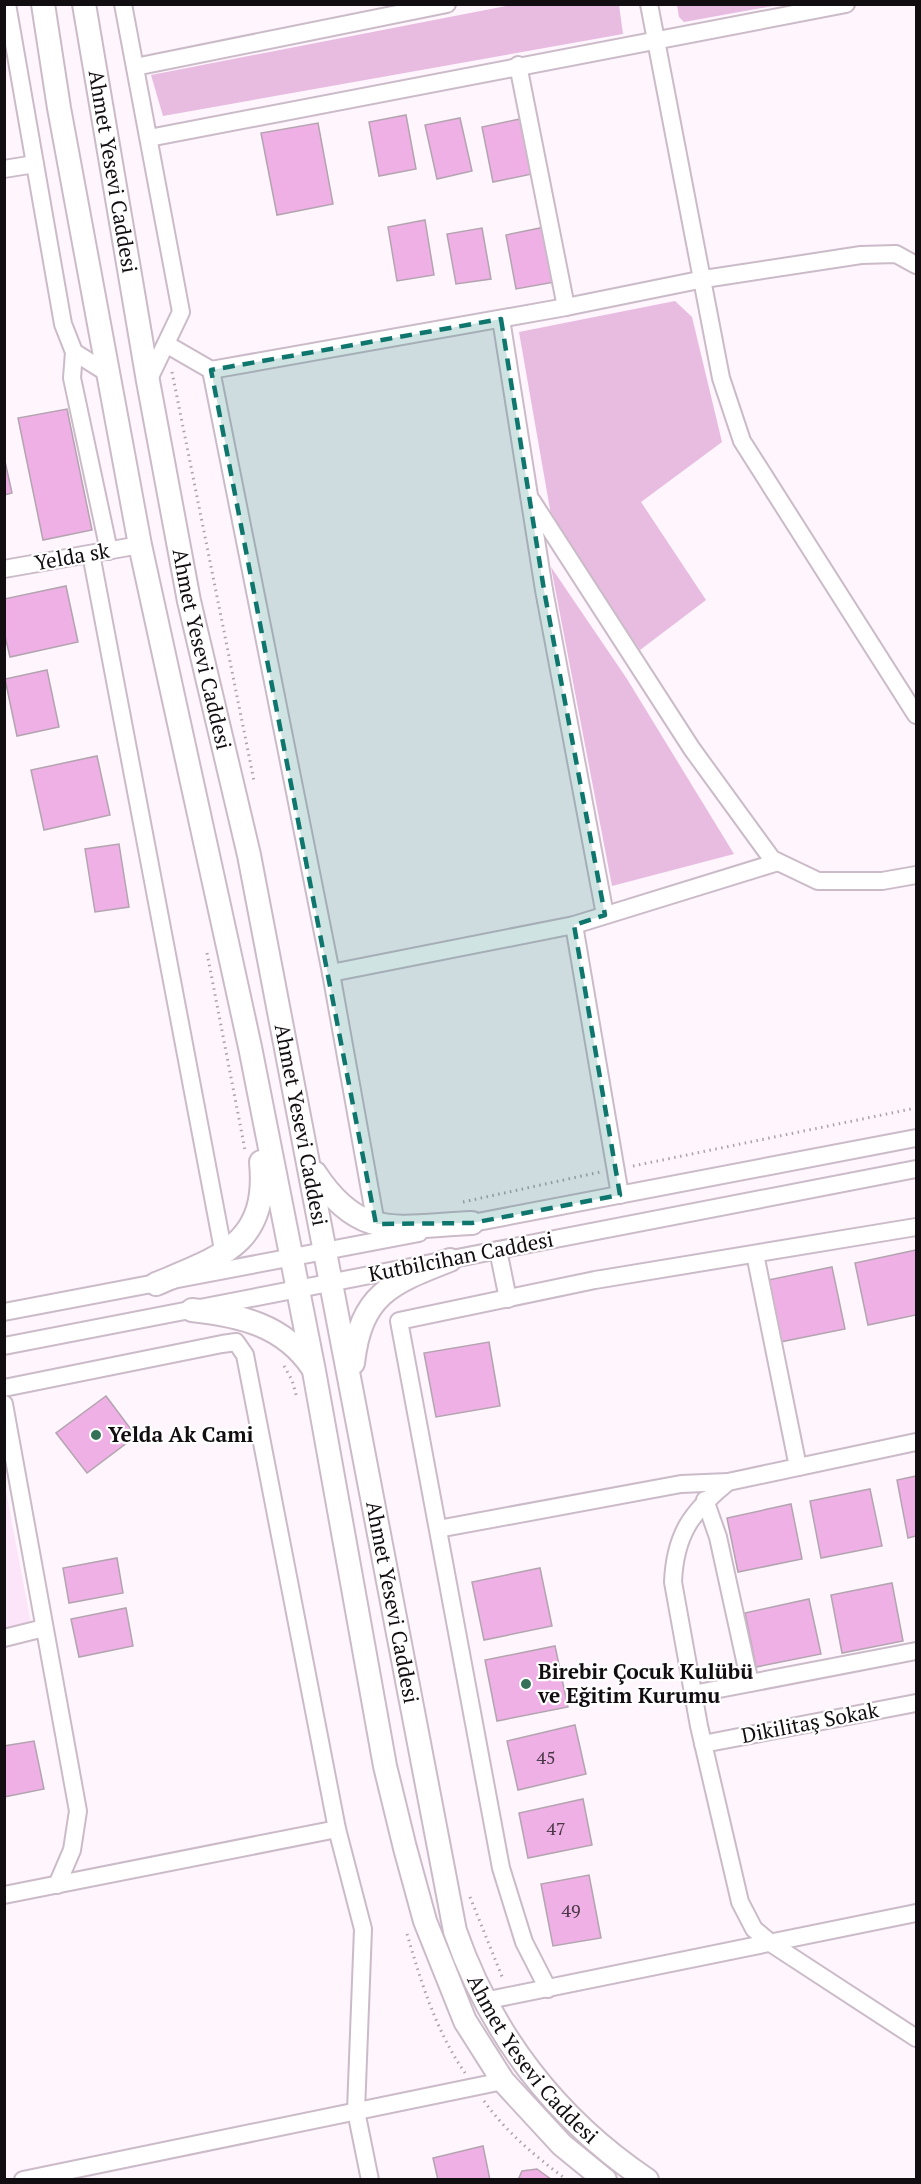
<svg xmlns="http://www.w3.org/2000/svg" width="921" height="2184" font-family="'PT Serif',serif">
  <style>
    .built { fill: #fce5f8 }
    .green { fill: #e8bbe0 }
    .building { fill: #efb0e5; stroke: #b3a4b0; stroke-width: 1.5 }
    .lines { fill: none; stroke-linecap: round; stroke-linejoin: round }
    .minor-casing { stroke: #cbbbc8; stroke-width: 20 }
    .major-casing { stroke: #cbbbc8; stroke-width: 26 }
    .path { stroke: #aba3aa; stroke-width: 3; stroke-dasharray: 1.5 4.5; stroke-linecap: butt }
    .minor { stroke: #fff; stroke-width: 16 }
    .major { stroke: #fff; stroke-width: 22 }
    .marked { fill: #0f766e; fill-opacity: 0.2; stroke: #0f766e; stroke-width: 4.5; stroke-dasharray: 12 8; stroke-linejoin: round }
    .poi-dot { fill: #357059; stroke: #fff; stroke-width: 2 }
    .labels { text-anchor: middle; stroke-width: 4.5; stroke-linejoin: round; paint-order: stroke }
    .number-label { font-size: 18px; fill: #493646 }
    .street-label { font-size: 21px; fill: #120d11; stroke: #fff }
    .poi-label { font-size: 21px; font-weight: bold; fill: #120d11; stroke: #fff; text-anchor: start }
  </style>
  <rect width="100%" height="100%" fill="#fef5fd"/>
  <polygon class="built" points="5,1486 31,1623 5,1628 4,1628"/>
  <g class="green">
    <polygon points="516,4 619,5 623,34 163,116 151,75"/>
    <polygon points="677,5 677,4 778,5 684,22 679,17"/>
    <polygon points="675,301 692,317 722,442 641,502 706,600 640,650 551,515 519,332"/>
    <polygon points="551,567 627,679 734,854 612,886"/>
  </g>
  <g class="building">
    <polygon points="406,115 416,169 379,176 369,122"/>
    <polygon points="460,118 472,171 437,179 425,125"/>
    <polygon points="520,119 532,174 493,182 482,127"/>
    <polygon points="318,123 333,204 277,215 261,133"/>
    <polygon points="425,220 434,275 397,281 388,227"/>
    <polygon points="545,227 555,282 516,289 506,235"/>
    <polygon points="482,228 491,279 456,284 447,234"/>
    <polygon points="67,409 92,530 43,540 18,418"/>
    <polygon points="4,457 12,493 4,495"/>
    <polygon points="66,586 78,642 10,657 4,632 4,599"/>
    <polygon points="47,670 59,727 17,736 5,679"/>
    <polygon points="97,756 110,815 44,830 31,770"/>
    <polygon points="119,844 129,907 95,912 85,849"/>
    <polygon points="916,1250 916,1315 868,1325 855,1263"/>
    <polygon points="832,1267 845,1329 780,1342 768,1280"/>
    <polygon points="489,1342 500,1406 436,1417 424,1353"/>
    <polygon points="106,1396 136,1436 87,1473 56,1433"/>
    <polygon points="916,1476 916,1536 908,1538 897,1480"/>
    <polygon points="870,1489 882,1546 821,1558 810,1501"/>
    <polygon points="791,1504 802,1559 738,1572 727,1518"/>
    <polygon points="117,1558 123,1593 69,1603 63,1568"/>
    <polygon points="540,1568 552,1626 484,1640 472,1582"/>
    <polygon points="892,1583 903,1641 842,1653 831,1595"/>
    <polygon points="809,1599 821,1654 756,1667 745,1613"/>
    <polygon points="126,1608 133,1646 79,1657 71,1619"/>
    <polygon points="555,1646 568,1707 497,1721 485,1660"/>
    <polygon points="575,1725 586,1774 518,1790 507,1741"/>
    <polygon points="34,1741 44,1789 4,1797 4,1746"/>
    <polygon points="583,1799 592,1845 528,1858 519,1813"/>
    <polygon points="589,1875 601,1938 553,1946 541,1884"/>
    <polygon points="483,2146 490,2180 438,2180 433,2158"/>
    <polygon points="537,2169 552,2180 518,2180 522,2171"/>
  </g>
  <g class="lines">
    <defs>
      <g id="minor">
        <polyline points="7,4 63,324 74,352 109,374"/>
        <polyline points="123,4 181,312 148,381"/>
        <polyline points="649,4 721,378 742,441 916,715"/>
        <polyline points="518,65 566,307"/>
        <polyline points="135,67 447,4"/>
        <polyline points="149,138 846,4"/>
        <polyline points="4,169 35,164"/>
        <polyline points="501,319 544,590 605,915"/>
        <polyline points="166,344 211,370 566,307 704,279 861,255 896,254 916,265"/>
        <polyline points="74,352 72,378 109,551"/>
        <polyline points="211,370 331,973 376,1224"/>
        <polyline points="532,501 692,749 772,859 818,881 882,881 916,875"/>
        <polyline points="91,554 224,1255"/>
        <polyline points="4,569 140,545"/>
        <polyline points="574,925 620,1195"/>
        <polyline points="331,973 574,925 778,862"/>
        <polyline points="462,1225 916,1138"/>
        <polyline points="498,1250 508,1299"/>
        <polyline points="755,1254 798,1467"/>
        <polyline points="4,1312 419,1233"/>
        <polyline points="4,1346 916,1169"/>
        <polyline points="4,1388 222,1344 236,1342 245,1355 337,1829 363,1929 356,2111 370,2180"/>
        <polyline points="4,1404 78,1811 72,1850 57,1885"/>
        <path d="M 728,1482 C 692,1511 675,1534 673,1582 L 699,1726 L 740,1902 L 754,1929 L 772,1944 L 916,2038"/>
        <polyline points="705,1500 718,1537 750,1683"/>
        <polyline points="438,1529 681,1484 728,1482 916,1442"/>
        <polyline points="4,1638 44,1628"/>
        <polyline points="693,1694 916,1651"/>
        <polyline points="703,1744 916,1703"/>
        <polyline points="4,1895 337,1829"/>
        <polyline points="548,1989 524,1942 501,1868 399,1321 595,1280 916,1227"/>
        <polyline points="484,2001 916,1913"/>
        <polyline points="23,2180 503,2081"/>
      </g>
      <g id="major">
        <polyline points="43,4 59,108 140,545 250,1047 314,1371 385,1766 405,1848 425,1921 465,2021 503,2081 562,2145 605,2180"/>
        <path id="s1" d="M 84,4 L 148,381 L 189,601 L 249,855 L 455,1931 C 491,2034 556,2119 647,2180"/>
        <path d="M 315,1173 C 360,1242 398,1226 472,1223"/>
        <path d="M 156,1284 C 220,1257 269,1244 261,1162"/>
        <path d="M 192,1310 C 239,1315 284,1325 312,1367"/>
        <path d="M 353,1363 C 361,1294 391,1283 450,1260"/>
      </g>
    </defs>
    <use href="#minor" class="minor-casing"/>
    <use href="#major" class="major-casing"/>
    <g class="path">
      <polyline points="172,372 254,781"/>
      <polyline points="207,953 245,1150"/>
      <polyline points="633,1166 916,1108"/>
      <polyline points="463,1202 600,1172"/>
      <polyline points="284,1366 292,1380 297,1398"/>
      <polyline points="470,1897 503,1979"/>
      <path d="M 407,1934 C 421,1982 436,2031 465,2073"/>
      <path d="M 484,2101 C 507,2133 535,2156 567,2180"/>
    </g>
    <use href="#minor" class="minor"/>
    <use href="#major" class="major"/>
  </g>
  <path class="marked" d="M 501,319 L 544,590 L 605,915 L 574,925 L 620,1195 L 472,1223 L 376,1224 L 211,370 Z"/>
  <g class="poi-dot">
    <circle cx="96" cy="1435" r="6"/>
    <circle cx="526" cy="1684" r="6"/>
  </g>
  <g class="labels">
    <g class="number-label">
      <text x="546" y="1764">45</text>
      <text x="556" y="1835">47</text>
      <text x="571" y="1917">49</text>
    </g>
    <g class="street-label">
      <text dy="7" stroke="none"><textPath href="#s1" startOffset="170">Ahmet Yesevi Caddesi</textPath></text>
      <text transform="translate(72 557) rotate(-10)" y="7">Yelda sk</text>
      <text dy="7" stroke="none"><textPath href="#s1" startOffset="656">Ahmet Yesevi Caddesi</textPath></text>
      <text dy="7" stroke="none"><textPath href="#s1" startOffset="1142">Ahmet Yesevi Caddesi</textPath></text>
      <text transform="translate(461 1257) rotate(-11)" y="7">Kutbilcihan Caddesi</text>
      <text dy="7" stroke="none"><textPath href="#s1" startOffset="1628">Ahmet Yesevi Caddesi</textPath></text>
      <text transform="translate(810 1723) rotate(-11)" y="7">Dikilitaş Sokak</text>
      <text dy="7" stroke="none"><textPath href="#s1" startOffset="2114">Ahmet Yesevi Caddesi</textPath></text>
    </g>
    <g class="poi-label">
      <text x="108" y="1442">Yelda Ak Cami</text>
      <text x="538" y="1679">Birebir Çocuk Kulübü<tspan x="538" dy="24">ve Eğitim Kurumu</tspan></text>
    </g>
  </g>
  <rect width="921" height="2184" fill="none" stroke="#120d11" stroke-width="12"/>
</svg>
